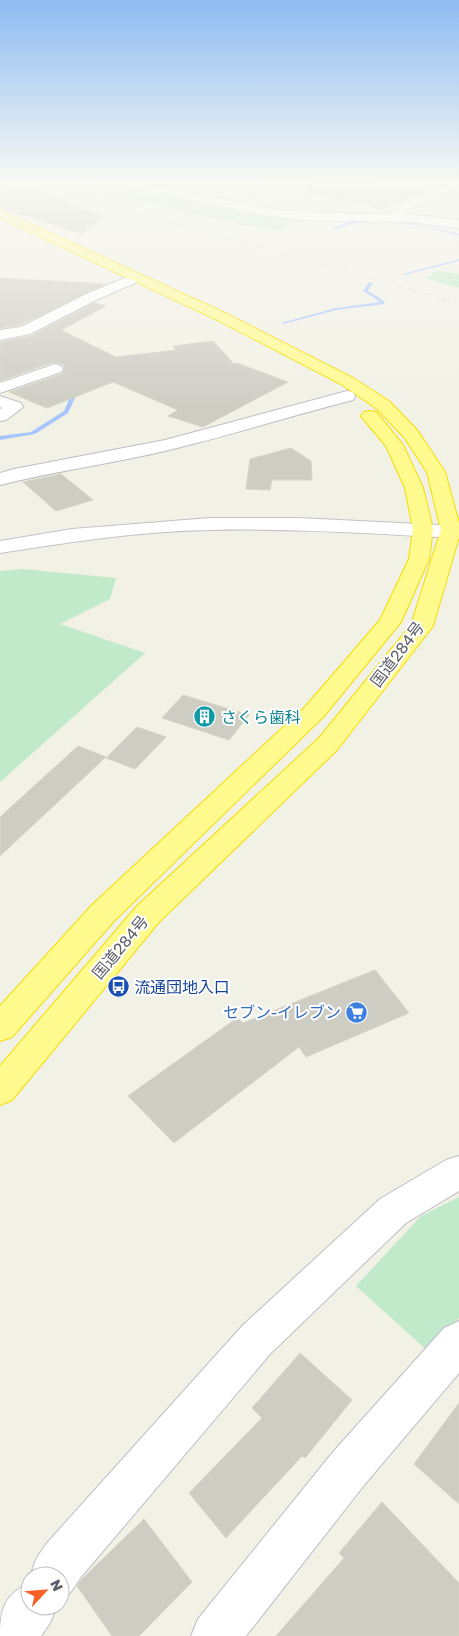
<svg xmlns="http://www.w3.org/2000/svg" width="459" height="1636" font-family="'Golos Text','Noto Sans JP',sans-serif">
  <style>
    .green { fill: #c0eac9 }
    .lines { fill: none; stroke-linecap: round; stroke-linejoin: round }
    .stream { fill: #a7c6ff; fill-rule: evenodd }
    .building { fill: #cecdc4; stroke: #d6d4c3 }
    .street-casing { stroke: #bdbec5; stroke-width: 2 }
    .secondary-casing { stroke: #c0c1c9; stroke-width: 2 }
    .highway-casing { stroke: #f6dd00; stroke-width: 2 }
    .street { fill: #fff; fill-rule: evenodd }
    .secondary { fill: #fff; fill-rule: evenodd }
    .highway { fill: #fffa8e; fill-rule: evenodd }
    .rail { stroke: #b9b9ba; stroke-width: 2; stroke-dasharray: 0.5 3; stroke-linecap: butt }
    .labels { text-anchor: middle; stroke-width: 4; stroke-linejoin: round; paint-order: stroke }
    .street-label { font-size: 16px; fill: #5d5f67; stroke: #fff }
    .culture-label { font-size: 16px; fill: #0d838f; stroke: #fff; text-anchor: start }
    .transit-label { font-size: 16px; fill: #164399; stroke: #fff; text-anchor: start }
    .shop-label { font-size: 16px; fill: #366cbe; stroke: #fff; text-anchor: end }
  </style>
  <rect width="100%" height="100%" fill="#f1f1e6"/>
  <g class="green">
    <path d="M 66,182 C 127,182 184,200 243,212 C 260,216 276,218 293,220 L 283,231 C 210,222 138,199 66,182 Z"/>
    <polygon points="438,271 459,274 459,288 425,278"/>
    <polygon points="22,569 116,578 110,599 60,624 145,653 0,782 0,571"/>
    <polygon points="459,1197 459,1318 429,1352 356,1286 421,1216"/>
  </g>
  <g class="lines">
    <g class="stream">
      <path d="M 379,219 C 407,221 433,227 459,234 L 459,236 C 425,227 384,215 348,225 C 344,226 339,229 334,230 L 332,229 C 346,221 363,220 379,219 Z"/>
      <polygon points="459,259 459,261 405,275 403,274"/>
      <polygon points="369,282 373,283 368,291 383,300 385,304 336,310 283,324 281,323 336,308 380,302 363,291"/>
      <polygon points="74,388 79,389 68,413 35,434 0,440 0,436 31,432 64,411"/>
    </g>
  </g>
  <g class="building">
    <polygon points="308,182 376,182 424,192 381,209 307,192"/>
    <polygon points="27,187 105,217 81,234 0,208 0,193"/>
    <polygon points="0,278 106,284 20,325 0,328"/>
    <polygon points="94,303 106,306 61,330 116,357 176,350 173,346 213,341 234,364 237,363 288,382 203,427 168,416 178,410 113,382 47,408 9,392 62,374 65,368 62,364 54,362 0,381 0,342 31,336"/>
    <polygon points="291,448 311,461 312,480 272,480 270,490 246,489 250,459"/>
    <polygon points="61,474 93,500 56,511 23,482"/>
    <polygon points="183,695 249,715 229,740 162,718"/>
    <polygon points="137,727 166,737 135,769 106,758"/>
    <polygon points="78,746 106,757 0,856 0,817"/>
    <polygon points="375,970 409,1013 306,1057 299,1047 174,1143 128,1096 237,1018 243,1023"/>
    <polygon points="300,1353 352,1400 305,1458 302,1456 226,1538 189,1493 262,1418 252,1408"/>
    <polygon points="459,1403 459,1504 414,1464"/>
    <polygon points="382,1502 459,1583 459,1636 276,1636 344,1558 339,1553"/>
    <polygon points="144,1519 192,1582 139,1636 112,1636 77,1586 82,1579"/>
  </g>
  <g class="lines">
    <defs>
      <g id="street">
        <polygon points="114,182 134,182 268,208 299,212 389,214 403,204 453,182 459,182 459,187 411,208 404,214 459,220 459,228 410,222 299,220 268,216 120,185"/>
        <polygon points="137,273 144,277 142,280 96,300 30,334 0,340 0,330 21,327 86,294"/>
        <polygon points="55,364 61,366 63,369 61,372 0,393 0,383"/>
        <path d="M 347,391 L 353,392 L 355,396 L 353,400 C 290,416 228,436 165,451 C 110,464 55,471 0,485 L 0,473 L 14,469 L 165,440 Z"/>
        <polygon points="0,396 21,403 23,407 6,420 0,421 0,409 2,408 0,407"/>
        <polygon points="459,1156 459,1191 406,1223 271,1353 81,1577 70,1593 60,1597 60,1576 30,1577 36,1559 47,1543 243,1325 380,1199 446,1160"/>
        <polygon points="459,1321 459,1373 365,1484 246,1636 191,1636 198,1619 333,1452 444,1328"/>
        <path d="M 30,1583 L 30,1606 L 57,1606 L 50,1623 L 41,1636 L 0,1636 C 0,1610 4,1594 30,1583 Z"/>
      </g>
      <path id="secondary" d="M 210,518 L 299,518 L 459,526 L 459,538 C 377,534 294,528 212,530 C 142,531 69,542 0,553 L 0,541 L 72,529 Z"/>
      <g id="highway">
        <polygon points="0,210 225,313 353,378 389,401 417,430 445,472 459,523 459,537 433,626 337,750 159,922 12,1100 0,1105 0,1066 137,906 319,738 411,625 441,530 427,472 404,437 377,409 341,384 215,319 0,218"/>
        <polygon points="370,411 376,412 403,445 423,488 433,529 429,559 401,622 324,716 114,921 12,1037 0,1041 0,1006 92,905 306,706 380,620 409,559 413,529 405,488 386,446 361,416 364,412"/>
      </g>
    </defs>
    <use href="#street" class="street-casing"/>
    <use href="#secondary" class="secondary-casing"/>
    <use href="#highway" class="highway-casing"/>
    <use href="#street" class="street"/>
    <use href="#secondary" class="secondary"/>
    <use href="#highway" class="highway"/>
    <polyline class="rail" points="24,182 459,303"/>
  </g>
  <linearGradient id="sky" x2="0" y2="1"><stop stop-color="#8ebbf1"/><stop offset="0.44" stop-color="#f9f9f4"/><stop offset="1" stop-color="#f9f9f4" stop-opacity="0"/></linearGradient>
  <rect width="459" height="411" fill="url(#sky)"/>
  <defs>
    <symbol id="building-disc" viewBox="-11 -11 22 22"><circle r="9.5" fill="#0f9aa8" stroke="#fff"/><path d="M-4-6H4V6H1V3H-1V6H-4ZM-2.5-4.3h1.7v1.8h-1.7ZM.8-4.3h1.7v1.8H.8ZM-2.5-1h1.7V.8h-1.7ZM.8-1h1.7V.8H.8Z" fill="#fff"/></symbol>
    <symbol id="bus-disc" viewBox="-11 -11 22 22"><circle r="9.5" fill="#1a4fb4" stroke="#fff"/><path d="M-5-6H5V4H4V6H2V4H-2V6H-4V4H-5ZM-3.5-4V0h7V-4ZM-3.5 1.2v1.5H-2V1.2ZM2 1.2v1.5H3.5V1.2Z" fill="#fff"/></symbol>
    <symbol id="supermarket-disc" viewBox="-11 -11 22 22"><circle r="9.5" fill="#3f7fe0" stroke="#fff"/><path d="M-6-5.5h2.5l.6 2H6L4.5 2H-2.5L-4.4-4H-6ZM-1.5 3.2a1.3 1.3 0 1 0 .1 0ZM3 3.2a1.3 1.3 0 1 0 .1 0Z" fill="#fff"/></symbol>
  </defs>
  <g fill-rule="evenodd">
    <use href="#building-disc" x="192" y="704" width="25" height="25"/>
    <use href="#bus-disc" x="106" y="974" width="25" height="25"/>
    <use href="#supermarket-disc" x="344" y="1000" width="25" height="25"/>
  </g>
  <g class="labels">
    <g class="street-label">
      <text transform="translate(397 654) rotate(-53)" y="6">国道284号</text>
      <text transform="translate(120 947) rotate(-50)" y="6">国道284号</text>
    </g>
    <g class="culture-label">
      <text x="221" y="723">さくら歯科</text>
    </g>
    <g class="transit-label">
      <text x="134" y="993">流通団地入口</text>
    </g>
    <g class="shop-label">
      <text x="341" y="1018">セブン-イレブン</text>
    </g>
  </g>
  <g transform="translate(45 1591) rotate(64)"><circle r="24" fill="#ffffff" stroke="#bebfc2"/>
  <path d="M0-4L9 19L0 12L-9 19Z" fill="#f76125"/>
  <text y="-8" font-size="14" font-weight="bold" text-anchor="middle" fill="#5d5f67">N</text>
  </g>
</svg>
